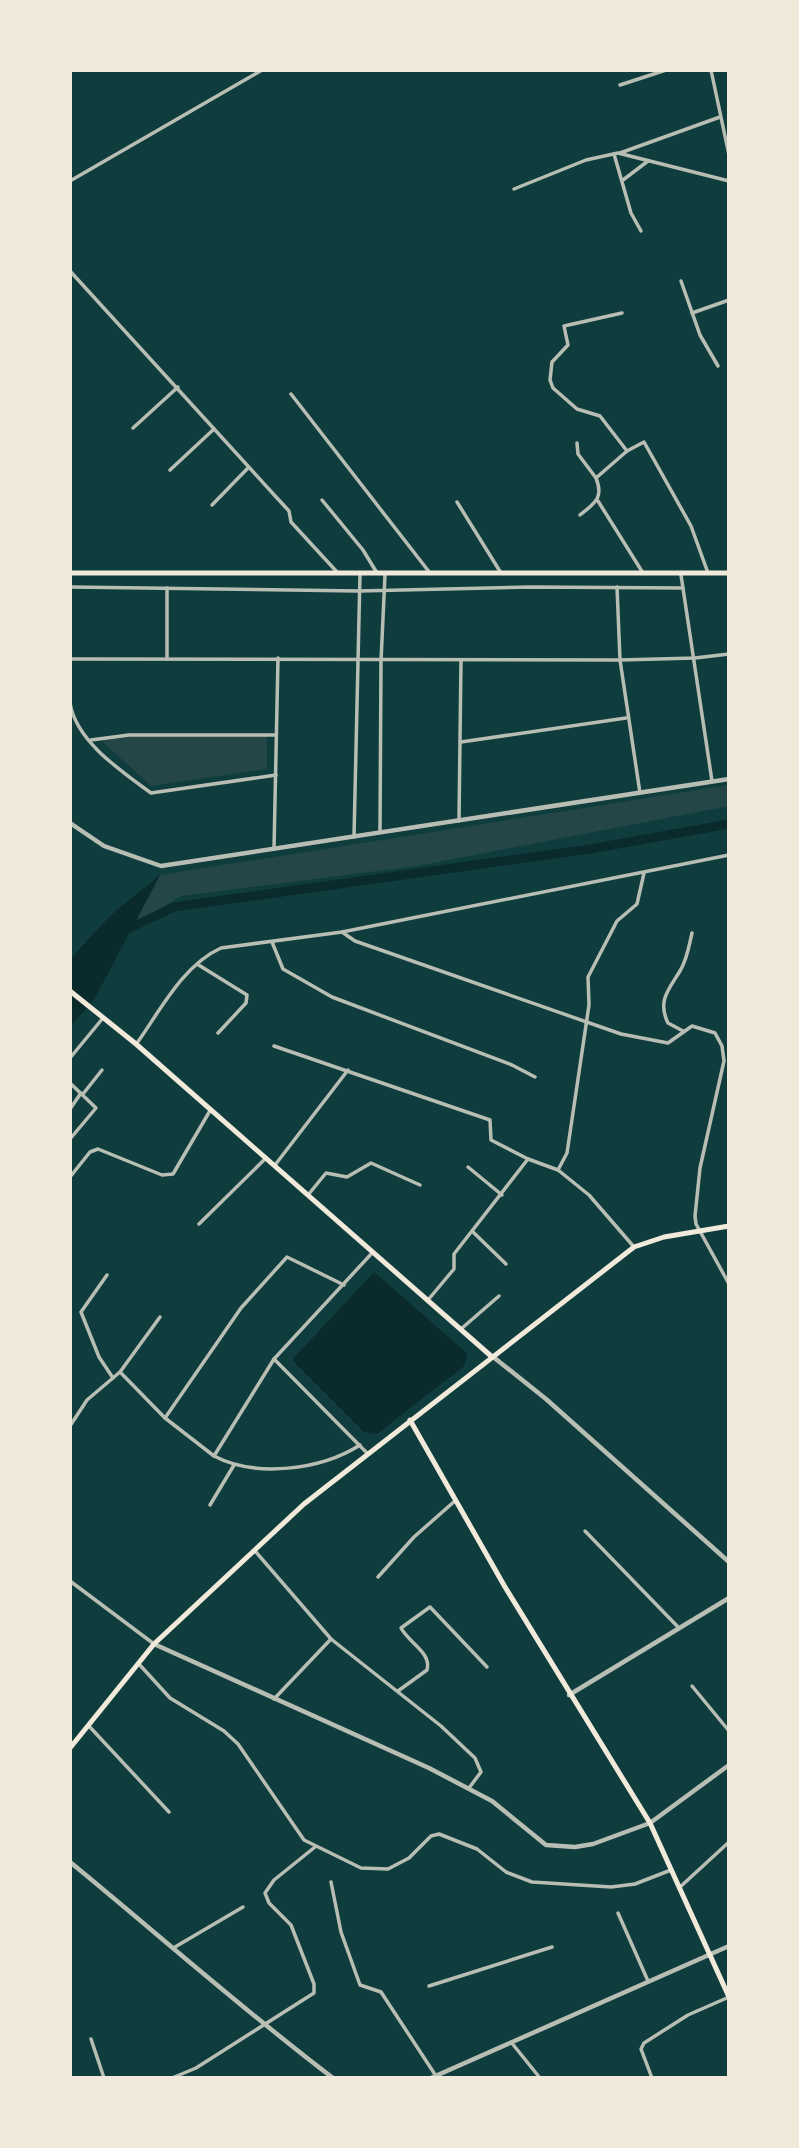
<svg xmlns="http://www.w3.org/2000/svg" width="799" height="2148" font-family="Rubik,sans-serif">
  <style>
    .green { fill: #244646 }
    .water { fill: #0a2a2b }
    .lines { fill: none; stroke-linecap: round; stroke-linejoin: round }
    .canal { stroke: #0a2a2b; stroke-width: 9 }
    .minor { stroke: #b8beb3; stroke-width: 3.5 }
    .tertiary { stroke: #b8beb3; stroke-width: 4.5 }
    .secondary { stroke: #f1e9da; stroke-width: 5 }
  </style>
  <rect width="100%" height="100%" fill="#0f3d3e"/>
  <g class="green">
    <polygon points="267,736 267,769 151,786 104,743 103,737"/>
    <polygon points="729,785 729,806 417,866 181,896 134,925 160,875"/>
  </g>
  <g class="water">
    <polygon points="160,875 95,998 70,1027 70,959 111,915"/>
    <polygon points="374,1272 467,1353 464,1366 377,1434 364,1432 292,1360"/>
  </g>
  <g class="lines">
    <polyline class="canal" points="126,930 174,907 590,849 729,824"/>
    <g class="minor">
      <polyline points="711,70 729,155"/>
      <polyline points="620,85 666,70"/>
      <polyline points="620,153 720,117"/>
      <polyline points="614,154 631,213 641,231"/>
      <polyline points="623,180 648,161"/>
      <polyline points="70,181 262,70"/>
      <polyline points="514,189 586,160 618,153 729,181"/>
      <polyline points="70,271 277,498 289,511 291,522 337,572"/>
      <polyline points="681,281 700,335 718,366"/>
      <polyline points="622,313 564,326 568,345 552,362 550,380 553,388 577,409 600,416 627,451"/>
      <polyline points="692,313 729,300"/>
      <polyline points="291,394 430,573"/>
      <polyline points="133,428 178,387"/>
      <polyline points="577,443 578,454 596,478"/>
      <polyline points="170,470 214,429"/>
      <polyline points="322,500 363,550 377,573"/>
      <polyline points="598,501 643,573"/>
      <polyline points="457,502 501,573"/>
      <polyline points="212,505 248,468"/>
      <path d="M 580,515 C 595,503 604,498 596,478 L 627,451 L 644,442 L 691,526 L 708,573"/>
      <polyline points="681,575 712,781"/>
      <polyline points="70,587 359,591 530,587 683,588"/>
      <polyline points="617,587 620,660 640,793"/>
      <polyline points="167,657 167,588"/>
      <polyline points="70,659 620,660 695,658 729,654"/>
      <path d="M 70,703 C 76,741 121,771 151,793 L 276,775"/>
      <polyline points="91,740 129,735 276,735"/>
      <polyline points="461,742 626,718"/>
      <polyline points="459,821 461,660"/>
      <polyline points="380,832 381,661 385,575"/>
      <polyline points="354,837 360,574"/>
      <polyline points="274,849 278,658"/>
      <polyline points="342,932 355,941 621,1034 668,1043 692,1026 715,1033 722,1046 724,1061 700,1168 695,1216 696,1224 729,1284"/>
      <polyline points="272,942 283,969 332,997 512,1065 535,1077"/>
      <polyline points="197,964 247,995 246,1003 218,1033"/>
      <path d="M 683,1031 L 668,1023 C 657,1001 669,989 680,971 C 687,960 689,946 692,933"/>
      <path d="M 137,1043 C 160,1011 183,965 221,948 L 342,932 L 729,855"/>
      <polyline points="274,1046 490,1120 491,1140 528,1159 558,1170 567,1153 589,1005 588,977 617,921 637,904 644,873"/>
      <polyline points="70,1058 103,1018"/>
      <polyline points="70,1083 96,1108 70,1139"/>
      <polyline points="83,1094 102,1070"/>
      <polyline points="70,1109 81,1093"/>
      <polyline points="275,1165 348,1070"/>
      <polyline points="468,1167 502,1195"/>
      <polyline points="558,1170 589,1195 634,1247"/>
      <polyline points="70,1177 90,1152 98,1149 162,1175 173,1174 211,1109"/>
      <polyline points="308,1195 326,1173 347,1177 371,1163 420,1185"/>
      <polyline points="199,1224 266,1158"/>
      <polyline points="473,1232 506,1264"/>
      <polyline points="107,1275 81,1312 99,1357 113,1378"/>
      <polyline points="428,1300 454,1269 454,1254 528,1159"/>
      <polyline points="160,1317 120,1372 165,1418 214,1456"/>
      <polyline points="461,1329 499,1296"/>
      <polyline points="274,1359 368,1454"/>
      <polyline points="165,1418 241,1308 287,1257 344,1285"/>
      <polyline points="70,1426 87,1400 120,1372"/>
      <path d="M 360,1445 C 321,1470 256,1478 214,1456 L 274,1359 L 373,1252"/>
      <polyline points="210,1505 234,1465"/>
      <polyline points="585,1531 679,1628"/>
      <polyline points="255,1551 331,1639 441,1726 475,1758 481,1772 469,1788"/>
      <polyline points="378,1577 414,1537 456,1500"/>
      <polyline points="70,1581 154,1644"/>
      <polyline points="138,1663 170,1698 224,1731 238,1744 304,1840 361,1868 388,1869 409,1858 431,1836 439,1834 477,1849 506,1872 532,1882 611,1887 635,1884 671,1870"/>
      <polyline points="692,1686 729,1731"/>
      <path d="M 398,1691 L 427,1670 C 432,1653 409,1643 401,1628 L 430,1607 L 487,1667"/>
      <polyline points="274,1699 331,1639"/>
      <polyline points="88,1725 169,1812"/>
      <polyline points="331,1882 341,1932 360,1985 381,1992 436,2076"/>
      <polyline points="679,1888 729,1842"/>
      <polyline points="618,1913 648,1981"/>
      <polyline points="175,1947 243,1907"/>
      <polyline points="429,1986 552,1947"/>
      <polyline points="91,2039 104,2078"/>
      <polyline points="511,2042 540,2078"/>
      <polyline points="172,2078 196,2068 314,1993 314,1984 291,1925 269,1903 265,1893 274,1880 315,1847"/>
      <polyline points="652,2078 641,2049 644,2043 688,2015 729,1997"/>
    </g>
    <g class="tertiary">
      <polyline points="70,823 104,846 161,866 729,779"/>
      <polyline points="492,1356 546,1399 729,1562"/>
      <polyline points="154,1644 429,1768 492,1801 546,1845 575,1847 593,1844 650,1823 729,1765"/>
      <polyline points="569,1695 729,1598"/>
      <path d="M 70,1862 C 158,1934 243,2010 333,2078"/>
      <polyline points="431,2078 729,1946"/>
    </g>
    <g class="secondary">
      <polyline points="70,573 729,573"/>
      <polyline points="70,991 136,1044 491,1356"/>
      <polyline points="410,1420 505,1587 650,1823 729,1997"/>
      <polyline points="70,1748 154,1644 304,1504 634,1247 664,1237 729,1226"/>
    </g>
  </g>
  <rect width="799" height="2148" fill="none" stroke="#f1e9da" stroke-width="144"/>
</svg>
